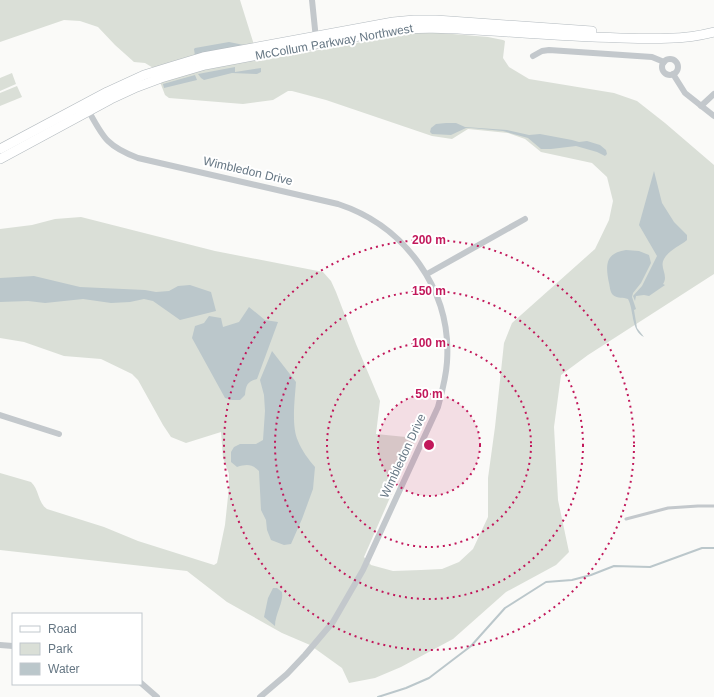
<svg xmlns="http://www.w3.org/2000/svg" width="714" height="697" font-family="Helvetica,sans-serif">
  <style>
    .green { fill: #dadfd7 }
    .water { fill: #bbc7cb }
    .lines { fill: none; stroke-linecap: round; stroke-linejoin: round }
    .stream { stroke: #bbc7cb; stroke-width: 2 }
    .secondary-casing { stroke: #b3babf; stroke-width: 10 }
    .lane { stroke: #c3c8cc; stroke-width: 3 }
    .street { stroke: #c3c8cc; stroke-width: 6 }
    .secondary { stroke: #fff; stroke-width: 9 }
    .ring { fill: none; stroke: #c2185b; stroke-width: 2; stroke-dasharray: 2 4 }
    .labels { text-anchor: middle; stroke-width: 4; stroke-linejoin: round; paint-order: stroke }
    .street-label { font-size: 12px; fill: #657683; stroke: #fff }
    .centre { fill: #c2185b; stroke: #fff; stroke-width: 2 }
    .ring-label { font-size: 12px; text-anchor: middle; font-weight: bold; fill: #c2185b; stroke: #fff; stroke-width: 4; stroke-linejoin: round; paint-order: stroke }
  </style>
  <rect width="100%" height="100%" fill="#fafaf8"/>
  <g class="green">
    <path d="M 0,0 L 240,0 L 259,61 L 410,33 L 441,33 L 488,37 L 503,40 L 505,41 L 503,58 L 509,67 L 529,79 L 614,93 L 637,101 L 665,123 L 714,165 L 714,274 L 588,355 L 561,375 L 554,427 L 558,500 L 569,552 L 556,565 L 506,592 L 453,639 L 401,667 L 375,678 L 349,683 L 342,668 L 310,645 L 282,633 L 227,602 L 187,571 L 0,550 L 0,473 L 31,482 C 39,489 38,503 47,509 L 104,527 L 138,541 L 214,565 L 217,563 L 225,525 L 229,487 L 229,474 L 223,458 L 221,432 L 186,443 L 171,437 L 163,425 L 138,380 L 132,374 L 101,359 L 64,356 L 24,342 L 0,338 L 0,229 L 32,225 L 55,219 L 81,217 L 215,251 L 323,272 L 331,281 L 336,292 L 356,344 L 380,401 L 376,434 L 416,438 L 364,557 L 371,565 L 393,571 L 421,570 L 442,569 L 459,562 L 473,549 L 488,517 L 488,478 L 495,427 L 504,343 L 512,323 L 595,249 L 609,220 L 613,201 L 607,177 L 592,163 L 541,152 L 525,139 L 508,133 L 468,129 L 452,139 L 432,136 L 326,100 L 292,91 L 288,91 L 273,100 L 243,104 L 169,98 L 165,95 L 155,69 L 145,63 L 134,62 L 115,45 L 98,27 L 80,21 L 64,20 L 0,42 Z"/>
    <polygon points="12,73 16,84 0,91 0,78"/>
    <polygon points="17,86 22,97 0,106 0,93"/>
  </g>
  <g class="water">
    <polygon points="229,42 244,45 195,56 194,49 195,48"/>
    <polygon points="235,67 235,72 261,68 261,72 257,74 232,73 204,80 201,78 198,74"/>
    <polygon points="195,75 197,80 164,88 163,84"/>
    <polygon points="446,123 456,123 465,127 507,130 529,135 540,134 572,140 579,142 587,141 600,145 606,150 607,154 605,156 597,152 576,146 551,149 541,149 528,138 503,131 471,128 466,128 451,135 432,134 430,132 431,128 436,124"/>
    <path d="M 654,171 L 662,203 L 674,222 L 687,235 L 687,240 C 680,246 669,250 664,259 C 659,268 669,275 663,284 L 665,285 L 649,296 L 644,295 L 636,296 L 635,301 L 633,296 L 642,286 L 657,256 L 639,225 Z"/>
    <path d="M 626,250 L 639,251 L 649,255 L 651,263 L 641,283 L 633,293 L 632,297 L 636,309 L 634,310 L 637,328 L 644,337 C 631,331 634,310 628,299 C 623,297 618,299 613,295 C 610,292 610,287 609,283 C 605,264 606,253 626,250 Z"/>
    <polygon points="34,276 80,287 145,290 156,292 169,291 178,286 190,285 211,292 216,311 180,320 153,301 144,299 130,302 111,303 83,299 45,303 28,301 0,302 0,278"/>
    <path d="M 249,307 L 265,320 L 278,322 L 257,379 C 247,382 246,385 245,395 L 240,400 L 232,400 L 225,398 L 192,338 L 195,326 L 204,323 L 209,316 L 221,318 L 223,327 L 239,322 Z"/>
    <path d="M 272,351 L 296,382 C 295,398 291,426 298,441 C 302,451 309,460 315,467 L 313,489 L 302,519 L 291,544 L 284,545 L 271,540 L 267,530 L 266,520 L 261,510 L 259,471 C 252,464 247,464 237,467 L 231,462 L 231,452 L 234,447 L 240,444 L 256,444 L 263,440 L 265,411 L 264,395 L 260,380 Z"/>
    <path d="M 273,588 L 277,588 L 282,592 C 284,602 275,614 275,626 L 264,617 L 268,598 Z"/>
  </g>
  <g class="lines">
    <polyline class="stream" points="378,697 406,688 429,678 471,646 505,608 546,582 572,580 591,575 614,566 650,567 702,548 714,548"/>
    <defs>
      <g id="secondary">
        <polyline points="0,149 107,92 144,75 170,67 203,57 393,22 414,20 436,20 592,31"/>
        <path d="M 0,159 L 111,99 L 137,87 L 161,78 L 205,65 L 386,31 C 422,26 456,29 492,31 C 535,34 577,37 620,38 C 652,39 683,40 714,32"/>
      </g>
    </defs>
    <use href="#secondary" class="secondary-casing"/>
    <polyline class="lane" points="626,519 668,508 698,506 714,506"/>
    <g class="street">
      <polyline points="312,0 316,39"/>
      <polyline points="533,56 542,51 549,50 652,57 664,62"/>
      <circle cx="670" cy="67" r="8"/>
      <polyline points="673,74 685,93 714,116"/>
      <polyline points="701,106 714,94"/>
      <path d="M 87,108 C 103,137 106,146 138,158 L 338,204 C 405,226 452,290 447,362 C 446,378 442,392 438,407 L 363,570 L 333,622 L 305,655 L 287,674 L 260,697"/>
      <polyline points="427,274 525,219"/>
      <polyline points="0,415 59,434"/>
      <polyline points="0,645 13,646"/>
      <polyline points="141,683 157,697"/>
    </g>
    <use href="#secondary" class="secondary"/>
  </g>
  <circle cx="429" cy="445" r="51" fill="#c2185b" fill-opacity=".12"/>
  <g class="ring">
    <circle cx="429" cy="445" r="51"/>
    <circle cx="429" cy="445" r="102"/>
    <circle cx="429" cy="445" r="154"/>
    <circle cx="429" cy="445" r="205"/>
  </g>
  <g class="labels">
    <g class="street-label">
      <text transform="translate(334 42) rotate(-10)" y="4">McCollum Parkway Northwest</text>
      <text transform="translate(248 171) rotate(13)" y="4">Wimbledon Drive</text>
      <text transform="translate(403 456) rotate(-65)" y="4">Wimbledon Drive</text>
    </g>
  </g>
  <circle cx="429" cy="445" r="6" class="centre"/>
  <g class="ring-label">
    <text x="429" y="244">200 m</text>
    <text x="429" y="295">150 m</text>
    <text x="429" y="347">100 m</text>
    <text x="429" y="398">50 m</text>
  </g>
  <rect x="12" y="613" width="130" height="72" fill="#ffffff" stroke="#c1c8cd"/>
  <rect x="20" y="626" width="20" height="6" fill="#ffffff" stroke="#c1c8cd"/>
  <text x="48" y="633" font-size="12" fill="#657683">Road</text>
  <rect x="20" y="643" width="20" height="12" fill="#dadfd7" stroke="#c1c8cd"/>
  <text x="48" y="653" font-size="12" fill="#657683">Park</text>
  <rect x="20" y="663" width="20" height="12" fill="#bbc7cb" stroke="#c1c8cd"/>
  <text x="48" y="673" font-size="12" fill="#657683">Water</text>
</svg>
